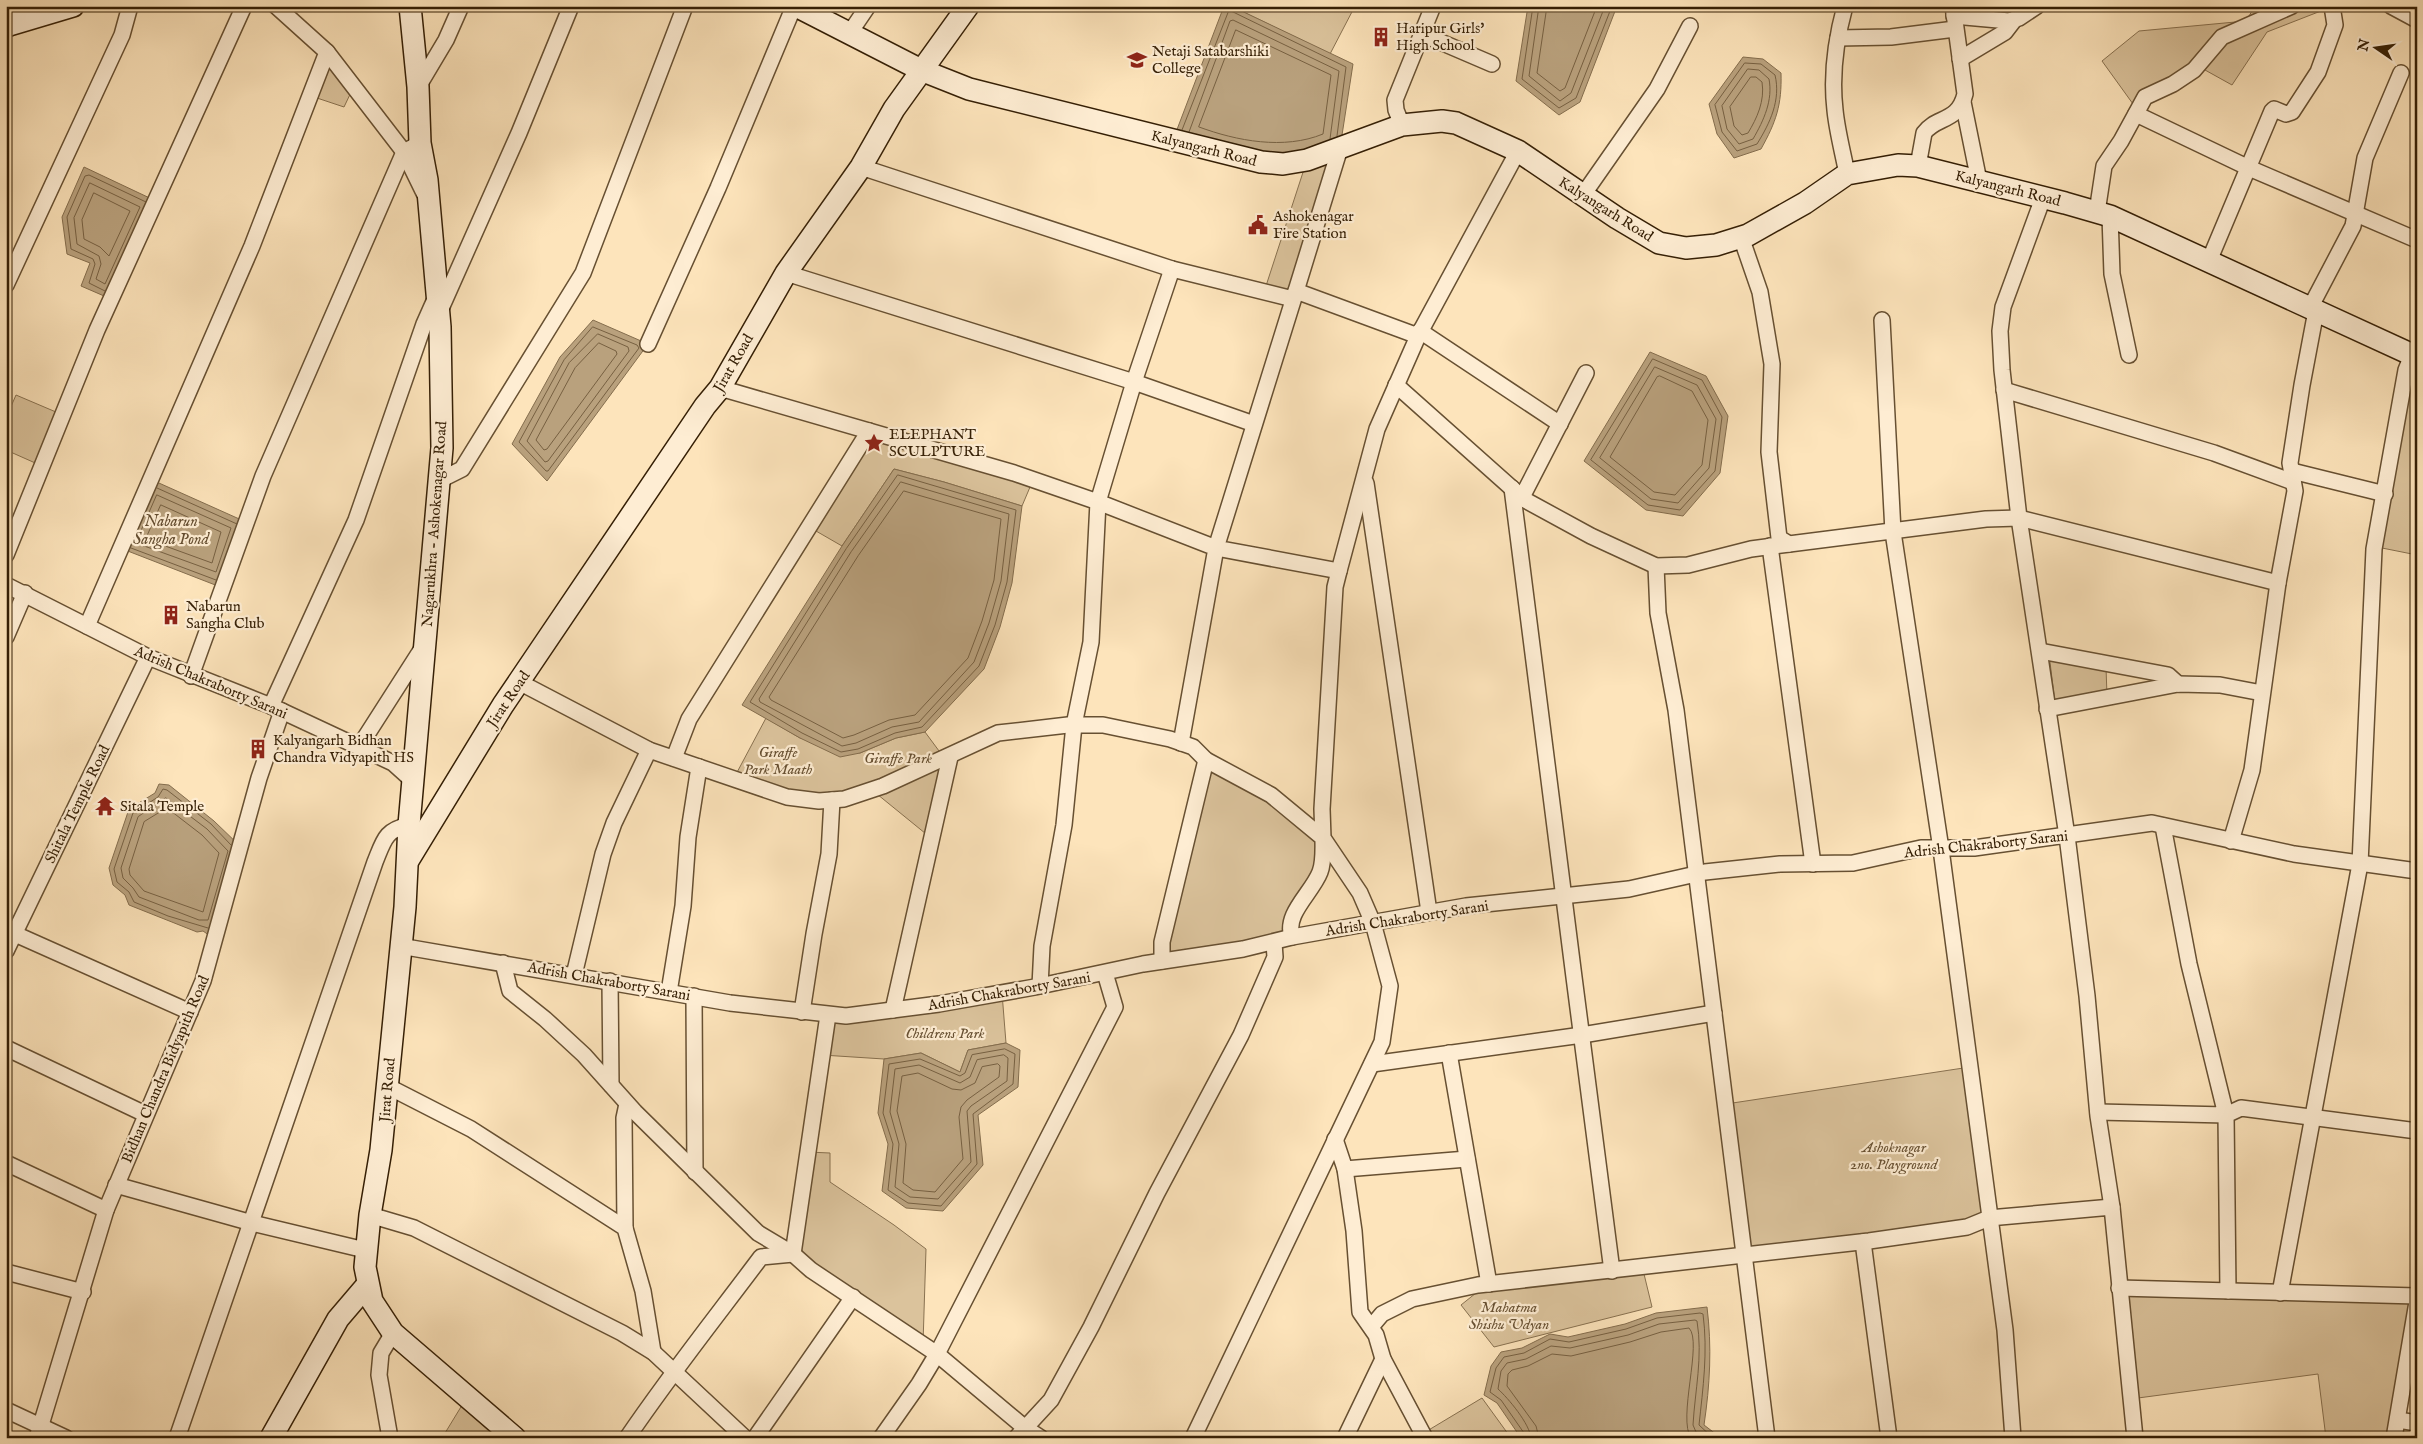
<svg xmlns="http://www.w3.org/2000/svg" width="2423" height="1444" font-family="'IM FELL English',serif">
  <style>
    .green { fill: #dbc39c; stroke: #887150 }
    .water { fill: #b9a17d; stroke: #846d4d }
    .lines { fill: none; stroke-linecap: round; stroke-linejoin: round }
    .shore { stroke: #776041; stroke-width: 1 }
    .street-casing { stroke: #675032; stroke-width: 18 }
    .secondary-casing { stroke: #351f05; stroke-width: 24 }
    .street { stroke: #feedd3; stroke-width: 15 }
    .secondary { stroke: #feedd3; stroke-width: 21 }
    .labels { text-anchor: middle; stroke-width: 4.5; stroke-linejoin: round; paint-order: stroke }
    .poi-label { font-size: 15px; fill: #351f05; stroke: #feedd3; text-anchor: start }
    .street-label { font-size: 15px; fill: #351f05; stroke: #feedd3 }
    .park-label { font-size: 15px; font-style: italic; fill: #675032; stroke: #feedd3 }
    .water-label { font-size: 16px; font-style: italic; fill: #634c2f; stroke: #feedd3 }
  </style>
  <rect width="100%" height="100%" fill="#fde4bb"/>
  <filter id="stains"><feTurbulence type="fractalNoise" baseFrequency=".004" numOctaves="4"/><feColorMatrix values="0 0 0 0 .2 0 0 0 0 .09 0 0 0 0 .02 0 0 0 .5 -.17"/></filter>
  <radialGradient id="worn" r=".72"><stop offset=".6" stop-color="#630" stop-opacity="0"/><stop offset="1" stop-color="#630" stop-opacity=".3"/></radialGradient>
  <g class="green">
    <polygon points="1231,6 1355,6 1330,54"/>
    <polygon points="2255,6 2381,6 2326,9 2267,32 2232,85 2205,70 2174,91 2133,104 2102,61 2139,31 2246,21"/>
    <polygon points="327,52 354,86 344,107 311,96"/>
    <polygon points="1340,148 1293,299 1264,292 1307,160"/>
    <polygon points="2407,374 2417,376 2417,555 2382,548 2396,469"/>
    <polygon points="16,395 63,415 42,466 6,450 6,418"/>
    <polygon points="874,434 1033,480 1022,506 944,482 894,469 842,546 816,531"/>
    <polygon points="2049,654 2106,667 2107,696 2055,703"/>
    <polygon points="766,718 800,738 860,753 896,738 925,732 945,759 931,838 872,790 819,801 734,778"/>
    <polygon points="1206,760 1323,838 1292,937 1162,961"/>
    <polygon points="1002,993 1006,1043 968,1050 960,1072 921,1053 884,1059 822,1055 828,1015"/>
    <polygon points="1970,1067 1989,1218 1743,1254 1726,1104"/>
    <polygon points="808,1152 830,1153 830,1182 894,1225 926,1249 923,1344 793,1254"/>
    <polygon points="1644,1274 1652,1307 1494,1347 1461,1305 1476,1293"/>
    <polygon points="2128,1296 2417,1296 2393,1438 2326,1438 2318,1374 2138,1398"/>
    <polygon points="467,1397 515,1438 442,1438"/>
    <polygon points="1482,1398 1511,1438 1425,1438 1422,1434"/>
  </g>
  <g class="water">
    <polygon points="1224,6 1231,6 1353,64 1340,148 1307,160 1173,140"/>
    <polygon points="1528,6 1617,6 1580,102 1559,115 1516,81"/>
    <path d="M 1743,57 L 1763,59 L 1781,73 C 1782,105 1776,122 1761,149 L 1734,158 L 1717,134 L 1709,104 Z"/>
    <polygon points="84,167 156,201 111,299 81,286 90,263 67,254 62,217"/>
    <polygon points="593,320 648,344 547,481 512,444 560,357"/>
    <polygon points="1650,352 1706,376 1728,416 1720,473 1683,516 1646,510 1584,461"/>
    <polygon points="894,469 944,482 1022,506 1012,583 1000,627 984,669 925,732 896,738 860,753 840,757 800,738 742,705 842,546"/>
    <polygon points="150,479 246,522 223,588 120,548"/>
    <polygon points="159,784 169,785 214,821 241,847 216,940 203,931 197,932 129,905 125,895 113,885 109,868 129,809 155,793"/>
    <polygon points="1006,1043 1020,1050 1018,1087 978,1115 983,1165 943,1211 906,1208 882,1191 888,1144 878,1113 884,1059 921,1053 960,1072 968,1050"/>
    <path d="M 1707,1307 C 1712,1347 1710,1385 1704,1425 L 1721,1438 L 1521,1438 L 1497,1403 L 1484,1395 L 1491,1366 L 1501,1352 L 1522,1348 L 1550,1334 L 1568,1337 L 1625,1324 L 1656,1313 Z"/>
  </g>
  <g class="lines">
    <g class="shore">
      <polyline points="1533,6 1522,79 1559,108 1576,98 1612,6"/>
      <polyline points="1539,6 1529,76 1560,101 1571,93 1605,6"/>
      <polyline points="1547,6 1537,73 1560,91 1565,88 1597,6"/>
      <path d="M 1236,30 L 1331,75 L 1323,134 C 1284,150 1237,141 1199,127 Z"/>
      <path d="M 1745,63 L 1761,64 L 1775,75 C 1781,100 1770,123 1757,144 L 1737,151 L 1722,132 L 1715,105 Z"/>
      <path d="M 1748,69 L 1759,70 L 1769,79 C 1773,100 1764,120 1753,139 L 1739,144 L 1727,129 L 1722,106 Z"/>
      <path d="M 1751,77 L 1756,77 L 1762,82 C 1765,101 1757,118 1748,133 L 1742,135 L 1734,126 L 1730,107 Z"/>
      <polyline points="1182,130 1229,10 1346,67 1337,136"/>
      <polyline points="1189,132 1230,21 1233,20 1339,71 1330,139"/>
      <polygon points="90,183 140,207 105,284 96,279 101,264 99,256 77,244 74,218"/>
      <polygon points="94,193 130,211 109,256 100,247 84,239 82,220"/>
      <polyline points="105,291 89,283 95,264 93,259 71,249 67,217 85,176 89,175 146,202"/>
      <polygon points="593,327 637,345 639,348 548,471 546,471 519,442 564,360"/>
      <polygon points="598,334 628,347 629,351 548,461 545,462 527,441 569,363"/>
      <polygon points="599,343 616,351 617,354 547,449 544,450 536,440 575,368"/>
      <polygon points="1653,359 1702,380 1722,417 1715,471 1680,510 1648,505 1591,460"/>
      <polygon points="1655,367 1697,385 1716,419 1709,468 1678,503 1651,499 1600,458"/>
      <polygon points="1660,376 1692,391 1708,420 1702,465 1675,495 1654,492 1610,457 1657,377"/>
      <polygon points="898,475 1016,510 1007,582 995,625 979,666 922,727 895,733 858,749 841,752 802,733 750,702 846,549"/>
      <polygon points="901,482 1009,514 1001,581 989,623 974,662 919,722 892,727 856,743 842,746 760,702 759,699 851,552"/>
      <polyline points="157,488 237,524"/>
      <polygon points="904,491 1001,519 994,580 982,621 968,658 915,715 889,720 854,735 843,738 771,700 769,697 858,556"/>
      <polygon points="157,495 231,528 216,572 136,543"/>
      <polygon points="161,505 221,532 212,563 146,539"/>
      <polyline points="131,548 216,580"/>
      <polygon points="166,798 207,829 228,851 208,920 199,920 139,897 133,888 123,878 121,868 138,817"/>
      <polygon points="167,808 202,835 219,853 203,912 144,891 130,875 129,869 144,822"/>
      <polyline points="208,928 168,916 134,902 129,892 117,882 114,869 133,813 158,797 163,789 167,790 211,824 231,845"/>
      <polygon points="1005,1049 1015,1054 1013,1084 973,1114 977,1164 941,1206 908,1203 888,1190 893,1144 883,1113 889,1064 920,1059 960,1076 965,1073 972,1055"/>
      <polygon points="1004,1055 1008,1058 1007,1081 971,1106 967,1111 971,1162 938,1199 910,1197 895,1187 899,1144 890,1112 895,1069 919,1065 960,1083 970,1077 977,1060"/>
      <polygon points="998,1064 1000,1066 999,1077 967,1100 961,1107 959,1117 963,1159 935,1192 913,1190 903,1183 906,1144 897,1111 902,1076 918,1073 952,1089 961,1090 975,1083 982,1067"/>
      <path d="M 1525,1438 L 1524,1433 L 1501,1400 L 1490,1392 L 1496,1368 L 1504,1357 L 1524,1353 L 1550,1339 L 1569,1342 L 1626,1329 L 1657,1318 L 1700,1313 L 1703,1314 C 1708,1352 1703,1388 1699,1425 L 1713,1438"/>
      <path d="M 1531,1438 C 1530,1424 1508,1398 1498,1389 L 1501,1371 L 1507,1363 L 1526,1359 L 1551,1346 L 1570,1348 L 1628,1335 L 1659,1324 L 1695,1320 L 1697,1321 C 1703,1357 1695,1390 1693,1425 L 1696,1432 L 1703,1438"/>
      <path d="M 1539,1438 L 1536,1426 L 1507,1386 L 1508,1374 L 1512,1370 L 1528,1366 L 1552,1354 L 1571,1356 L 1630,1342 L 1661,1332 L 1689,1328 C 1703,1342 1677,1419 1691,1438"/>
    </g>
    <defs>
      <g id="street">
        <path d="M 1845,6 C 1836,39 1831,76 1835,110 C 1837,131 1843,153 1847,174"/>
        <polyline points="2391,6 2417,20"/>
        <polyline points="1954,16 2009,21 2019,18 2037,6"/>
        <polyline points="8,29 21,6"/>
        <polyline points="849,34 868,6"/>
        <polyline points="1422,34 1492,64"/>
        <polyline points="1838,38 1891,37 1955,29"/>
        <polyline points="327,52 404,152 424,193"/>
        <polyline points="1960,59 2005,32 2015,19"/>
        <polyline points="418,87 446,40 461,6"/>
        <polyline points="1963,102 1979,181"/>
        <polyline points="2136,114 2249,168 2417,240"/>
        <polyline points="1402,125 1396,110 1395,100 1433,6"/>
        <path d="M 1918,166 L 1924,133 C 1936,116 1958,123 1965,94 L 1953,6"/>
        <polyline points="861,167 1172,269 1293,299"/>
        <polyline points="1583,195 1657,89 1690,26"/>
        <polyline points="2043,198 2003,307 2000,331 2002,370 2019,518 2067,836 2087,996 2098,1116 2112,1207"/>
        <polyline points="2097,212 2104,166 2121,141 2145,97 2173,84 2194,70 2222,37 2292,6"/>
        <polyline points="2110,216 2112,274 2129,355"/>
        <polyline points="1741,237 1760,292 1772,364 1769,452 1779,538 1789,544 1986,519 2019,518 2278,583"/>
        <polyline points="2209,261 2272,111 2274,109 2286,114 2292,112 2318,72 2335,25 2332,6"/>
        <polyline points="1172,269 1134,382 1098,502 1216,548 1181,743"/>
        <polyline points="786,273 1134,382 1254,424"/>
        <polyline points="6,285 122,35 130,6"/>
        <polyline points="1296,291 1340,148"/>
        <polyline points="2310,308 2353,226 2365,158 2401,73"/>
        <polyline points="439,313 519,133 571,6"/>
        <polyline points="1882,320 1893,532 1941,849 2005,1330 2013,1438"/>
        <polyline points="1420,331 1560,424"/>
        <polyline points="1418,336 1377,429 1339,571 1216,548 1296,291 1418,336 1518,151"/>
        <polyline points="648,344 718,188 794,6"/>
        <polyline points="1396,385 1525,500 1591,536 1656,566 1688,565 1751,549 1789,544"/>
        <polyline points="720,388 1014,473 1098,502 1091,642 1074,725 1064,825 1042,946 1040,986"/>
        <polyline points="2004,390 2214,453 2293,482"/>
        <polyline points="2292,471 2385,494"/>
        <polyline points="438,481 462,469 583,273 685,6"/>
        <polyline points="1366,483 1429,912"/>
        <path d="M 1512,488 C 1543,749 1579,1010 1612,1271"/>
        <polyline points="1522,497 1586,373"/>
        <polyline points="1770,546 1813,864"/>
        <polyline points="6,555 97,330 244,6"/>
        <polyline points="1656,566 1658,613 1676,710 1767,1438"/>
        <polyline points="6,585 148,657 271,706 393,763 413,781"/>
        <polyline points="87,626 252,246 327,52 276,6"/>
        <polyline points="6,637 25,593"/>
        <polyline points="2040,651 2168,675 2178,684"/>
        <polyline points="191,676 263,476 404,152 420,143"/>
        <path d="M 519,682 L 649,750 L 787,797 L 819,801 L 844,799 L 883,786 L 998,733 L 1068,725 L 1103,725 L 1170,739 L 1193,747 L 1206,760 L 1271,795 L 1323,838 C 1323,848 1324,862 1320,872 C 1312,893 1284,914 1292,937"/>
        <polyline points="271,706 356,520 424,324 436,297"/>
        <polyline points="2047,709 2178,684 2220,685 2262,693"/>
        <polyline points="359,747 423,647"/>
        <polyline points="674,758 689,719 869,431"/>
        <polyline points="2231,841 2252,770 2278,583 2295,491 2290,463 2302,385 2316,311"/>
        <polyline points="15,934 190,1012"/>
        <polyline points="400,946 730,1003 846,1016 939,1004 1035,987 1143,964 1243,949 1292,937 1466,906 1629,889 1705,872 1780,864 1853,863 1921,848 1974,848 2152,823 2294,854 2417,871"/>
        <polyline points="6,951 148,657"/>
        <polyline points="1162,961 1162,942 1206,760"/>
        <polyline points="503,963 510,991 545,1019 584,1055 635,1112 758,1233 793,1254 811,1270 937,1354 1024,1427 1041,1438"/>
        <polyline points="574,975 603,854 614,823 649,750"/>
        <polyline points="610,981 611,1085"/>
        <polyline points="669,992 683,906 688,837 699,767"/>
        <polyline points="694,996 695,1172"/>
        <polyline points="893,1010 950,757"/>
        <polyline points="802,1012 814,934 829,854 832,800"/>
        <polyline points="6,1048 145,1114"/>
        <polyline points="1449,1053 1489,1284"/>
        <polyline points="1372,1064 1582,1035 1714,1013"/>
        <polyline points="387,1086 471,1129 625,1228 643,1291 653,1352"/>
        <polyline points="2098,1112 2226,1115 2189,964 2163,826"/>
        <polyline points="1335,1139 1345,1169 1354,1231 1360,1312 1376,1335 1383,1359 1425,1438"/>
        <polyline points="6,1163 106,1210"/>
        <polyline points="1345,1169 1467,1159"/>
        <polyline points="116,1185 252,1223 365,1250"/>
        <polyline points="370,1215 414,1228 622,1333 653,1352 745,1438"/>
        <polyline points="625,1228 624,1118 627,1104"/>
        <polyline points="1863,1242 1889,1438"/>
        <polyline points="6,1272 83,1292"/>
        <polyline points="2119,1288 2417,1296"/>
        <polyline points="2228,1291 2226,1115 2241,1108 2417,1131"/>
        <polyline points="2280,1293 2360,864 2374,549 2406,370 2412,355"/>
        <polyline points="1371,1327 1382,1314 1412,1299 1478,1285 1869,1241 1967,1227 1989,1218 2112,1207 2135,1438"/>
        <polyline points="6,1410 66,1438"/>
        <polyline points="2398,1420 2417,1423"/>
        <polyline points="37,1438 106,1210 203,981 259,778 282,711"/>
        <path d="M 177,1438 L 375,862 C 384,840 385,830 409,825"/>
        <polyline points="390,1438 379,1375 381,1353 393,1333"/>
        <path d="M 627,1438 C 669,1376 716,1317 761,1257 L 793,1254 L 828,1015"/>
        <polyline points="755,1438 853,1297"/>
        <polyline points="881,1438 919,1384 937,1354 1115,1007 1105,973"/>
        <polyline points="1016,1438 1051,1400 1091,1327 1157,1193 1241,1035 1275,957 1274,943"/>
        <polyline points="1193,1438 1382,1042 1390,986 1373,923 1360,893 1323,838 1322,809 1335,587 1339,571"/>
        <polyline points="1345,1438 1383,1359"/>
        <polyline points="2394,1438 2417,1302"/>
      </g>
      <g id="secondary">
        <polyline points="410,6 418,87 420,143 427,180 440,327 442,448 409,825 405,907 381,1150 370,1215 365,1267 372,1301 393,1333 515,1438"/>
        <polyline points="796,6 921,70 969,89 1261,162 1283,164 1307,160 1402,125 1442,121 1456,123 1518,151 1617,218 1659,243 1686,248 1716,245 1748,235 1805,203 1847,174 1898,165 1918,166 2065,203 2110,216 2417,357"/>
        <polyline points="6,26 73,6"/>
        <polyline points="409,859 503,705 705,406 720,388 786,273 861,167 894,109 968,6"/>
        <polyline points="271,1438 338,1319 367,1285"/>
      </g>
    </defs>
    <use href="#street" class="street-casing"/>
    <use href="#secondary" class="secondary-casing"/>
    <use href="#street" class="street"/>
    <use href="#secondary" class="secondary"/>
  </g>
  <defs>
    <symbol id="building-bare" viewBox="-9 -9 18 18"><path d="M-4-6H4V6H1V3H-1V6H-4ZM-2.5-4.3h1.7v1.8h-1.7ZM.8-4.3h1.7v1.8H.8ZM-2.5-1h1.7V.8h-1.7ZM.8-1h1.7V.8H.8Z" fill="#8f2418" stroke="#feedd3" stroke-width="2.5" paint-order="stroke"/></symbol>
    <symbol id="university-bare" viewBox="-9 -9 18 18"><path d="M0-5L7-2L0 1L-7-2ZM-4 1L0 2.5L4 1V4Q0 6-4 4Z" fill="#8f2418" stroke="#feedd3" stroke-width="2.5" paint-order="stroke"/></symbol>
    <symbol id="civic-bare" viewBox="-9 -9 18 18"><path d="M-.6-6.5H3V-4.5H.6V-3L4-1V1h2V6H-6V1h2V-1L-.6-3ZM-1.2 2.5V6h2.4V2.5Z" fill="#8f2418" stroke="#feedd3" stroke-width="2.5" paint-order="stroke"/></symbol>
    <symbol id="sight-bare" viewBox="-9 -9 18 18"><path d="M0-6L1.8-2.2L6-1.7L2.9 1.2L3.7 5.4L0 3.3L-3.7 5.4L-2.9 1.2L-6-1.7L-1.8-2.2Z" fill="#8f2418" stroke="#feedd3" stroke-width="2.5" paint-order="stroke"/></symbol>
    <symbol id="temple-bare" viewBox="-9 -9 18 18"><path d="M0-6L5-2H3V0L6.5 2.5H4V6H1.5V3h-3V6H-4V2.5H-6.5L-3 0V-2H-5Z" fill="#8f2418" stroke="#feedd3" stroke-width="2.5" paint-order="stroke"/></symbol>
  </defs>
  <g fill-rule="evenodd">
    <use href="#building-bare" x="1367" y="23" width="28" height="28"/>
    <use href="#university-bare" x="1123" y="46" width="28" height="28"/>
    <use href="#civic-bare" x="1244" y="211" width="28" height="28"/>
    <use href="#sight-bare" x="860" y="429" width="28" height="28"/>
    <use href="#building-bare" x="157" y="601" width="28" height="28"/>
    <use href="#building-bare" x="244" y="735" width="28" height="28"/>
    <use href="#temple-bare" x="91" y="792" width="28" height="28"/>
  </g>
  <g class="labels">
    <g class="poi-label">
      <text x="1396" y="33">Haripur Girls'<tspan x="1396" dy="17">High School</tspan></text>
      <text x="1152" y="56">Netaji Satabarshiki<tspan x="1152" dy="17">College</tspan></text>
      <text x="1273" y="221">Ashokenagar<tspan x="1273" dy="17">Fire Station</tspan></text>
      <text x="889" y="439">ELEPHANT<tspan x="889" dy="17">SCULPTURE</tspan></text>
      <text x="186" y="611">Nabarun<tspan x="186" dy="17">Sangha Club</tspan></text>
      <text x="273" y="745">Kalyangarh Bidhan<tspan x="273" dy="17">Chandra Vidyapith HS</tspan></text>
      <text x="120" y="811">Sitala Temple</text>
    </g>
    <g class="street-label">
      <text transform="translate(1204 148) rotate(14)" y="5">Kalyangarh Road</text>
      <text transform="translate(2008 188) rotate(14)" y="5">Kalyangarh Road</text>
      <text transform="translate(1606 209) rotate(32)" y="5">Kalyangarh Road</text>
      <text transform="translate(733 363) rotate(-60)" y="5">Jirat Road</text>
      <text transform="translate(434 524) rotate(-86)" y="5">Nagarukhra - Ashokenagar Road</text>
      <text transform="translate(211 682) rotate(23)" y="5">Adrish Chakraborty Sarani</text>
      <text transform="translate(508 699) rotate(-56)" y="5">Jirat Road</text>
      <text transform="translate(77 804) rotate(-64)" y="5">Shitala Temple Road</text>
      <text transform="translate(1986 844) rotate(-6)" y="5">Adrish Chakraborty Sarani</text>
      <text transform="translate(1407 918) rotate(-9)" y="5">Adrish Chakraborty Sarani</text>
      <text transform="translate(609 981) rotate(10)" y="5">Adrish Chakraborty Sarani</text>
      <text transform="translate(1009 991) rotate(-10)" y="5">Adrish Chakraborty Sarani</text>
      <text transform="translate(165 1069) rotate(-67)" y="5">Bidhan Chandra Bidyapith Road</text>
      <text transform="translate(387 1090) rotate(-85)" y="5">Jirat Road</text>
    </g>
    <g class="park-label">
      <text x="778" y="757">Giraffe<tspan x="778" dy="17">Park Maath</tspan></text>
      <text x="898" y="763">Giraffe Park</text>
      <text x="945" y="1038">Childrens Park</text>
      <text x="1894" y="1152">Ashoknagar<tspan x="1894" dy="17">2no. Playground</tspan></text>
      <text x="1509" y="1312">Mahatma<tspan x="1509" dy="17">Shishu Udyan</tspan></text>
    </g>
    <g class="water-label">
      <text x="171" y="526">Nabarun<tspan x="171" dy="18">Sangha Pond</tspan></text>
    </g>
  </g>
  <rect width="2423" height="1444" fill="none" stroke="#fde4bb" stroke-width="25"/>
  <rect x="8" y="8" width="2408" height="1429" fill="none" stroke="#351f05" stroke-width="2.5"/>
  <rect x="12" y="12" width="2398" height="1419" fill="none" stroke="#351f05"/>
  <g transform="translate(2376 48) rotate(283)" stroke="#feedd3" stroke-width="4" paint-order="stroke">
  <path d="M0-4L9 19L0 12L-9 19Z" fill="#351f05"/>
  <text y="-8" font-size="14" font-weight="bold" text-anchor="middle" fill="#351f05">N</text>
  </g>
  <rect width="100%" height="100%" filter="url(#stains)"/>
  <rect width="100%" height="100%" fill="url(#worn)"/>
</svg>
